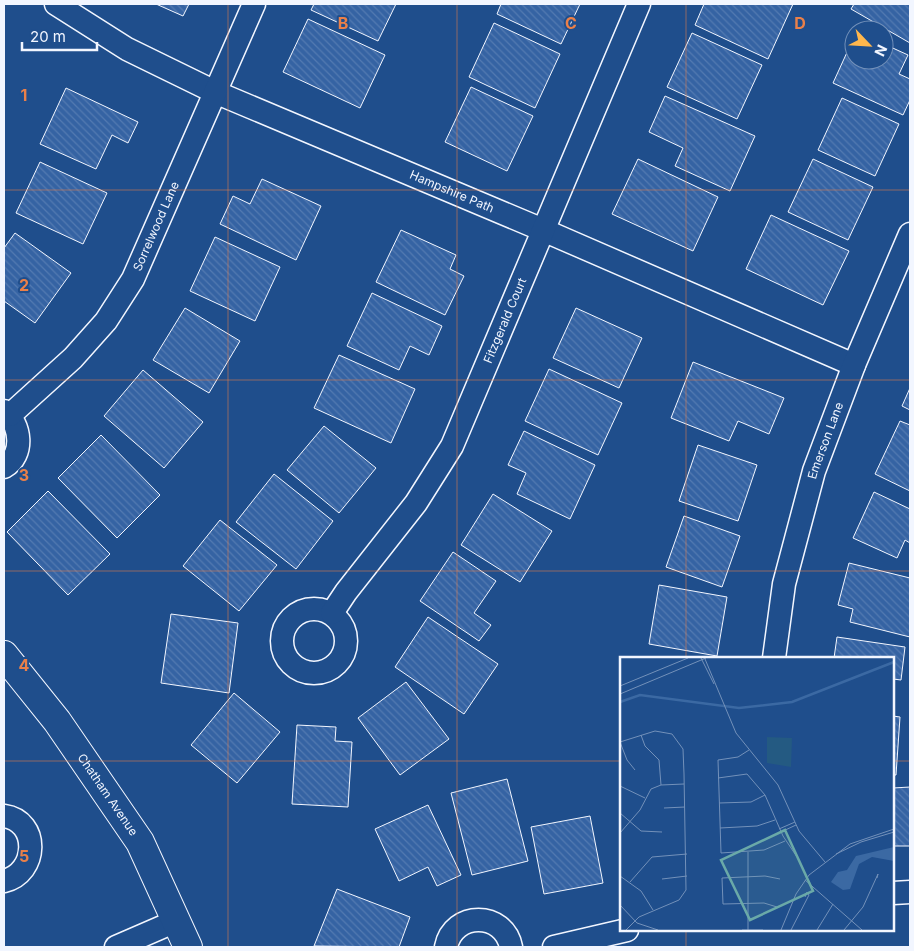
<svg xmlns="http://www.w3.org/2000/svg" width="914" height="951" font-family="Inter,sans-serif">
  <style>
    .building { fill: url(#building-back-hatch); stroke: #f2f6ff }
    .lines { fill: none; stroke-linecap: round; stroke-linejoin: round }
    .minor-casing { stroke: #f2f6ff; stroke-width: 25 }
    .tertiary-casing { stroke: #f2f6ff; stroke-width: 30 }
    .minor { stroke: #1f4e8c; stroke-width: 22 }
    .tertiary { stroke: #1f4e8c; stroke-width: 28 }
    .grid { fill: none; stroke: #ea8049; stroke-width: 1; stroke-opacity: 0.55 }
    .labels { text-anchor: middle; stroke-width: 4; stroke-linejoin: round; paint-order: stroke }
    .street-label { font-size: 12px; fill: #f2f6ff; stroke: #1f4e8c }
    .inset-river { fill: none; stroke: #3b69a3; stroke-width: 2.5 }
    .inset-road { fill: none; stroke: #7391ba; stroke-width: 1 }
    .view { fill: #6aa9a8; fill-opacity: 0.15; stroke: #6aa9a8; stroke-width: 2.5 }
    .inset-edge { fill: none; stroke: #f2f6ff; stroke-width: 2.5 }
    .grid-label { font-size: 16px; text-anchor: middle; font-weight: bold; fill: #ea8049; stroke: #1f4e8c; stroke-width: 4; stroke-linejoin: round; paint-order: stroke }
  </style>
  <defs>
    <pattern id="building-back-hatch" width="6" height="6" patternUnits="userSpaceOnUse" patternTransform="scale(1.25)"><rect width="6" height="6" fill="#3563a3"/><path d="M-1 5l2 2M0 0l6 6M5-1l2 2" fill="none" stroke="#537ab1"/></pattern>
  </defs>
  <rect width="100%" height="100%" fill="#1f4e8c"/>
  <g class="building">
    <polygon points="156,4 189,4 183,16"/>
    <polygon points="314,4 396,4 378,41 311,10"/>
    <polygon points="501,4 580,4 561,44 497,14"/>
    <polygon points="704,4 793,4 768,59 695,25"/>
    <polygon points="854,4 910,4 910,43 851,9"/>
    <polygon points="308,19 385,55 360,108 283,72"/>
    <polygon points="494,23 560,54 535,108 469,77"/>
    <polygon points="692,33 762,65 737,119 667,87"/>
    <polygon points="854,37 854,60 884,60 884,44 908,55 899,74 910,79 910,100 903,115 833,83"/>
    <polygon points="471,87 533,116 507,171 445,142"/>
    <polygon points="66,88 138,122 128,143 112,135 96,169 40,144"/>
    <polygon points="665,96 755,136 730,191 675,166 683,148 649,132"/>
    <polygon points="842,98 899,124 875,176 818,150"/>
    <polygon points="638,159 718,197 693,251 612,214"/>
    <polygon points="813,159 873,187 848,240 788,212"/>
    <polygon points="40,162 107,193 83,244 16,213"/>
    <polygon points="262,179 321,206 296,260 220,224 233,196 250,204"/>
    <polygon points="771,215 849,251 823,305 746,269"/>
    <polygon points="401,230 456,255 450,269 464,276 445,315 376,282"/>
    <polygon points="15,233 71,273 35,323 4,301 4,248"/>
    <polygon points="215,237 280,267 255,321 190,291"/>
    <polygon points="372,293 442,326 429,355 410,346 399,370 347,346"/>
    <polygon points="185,308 240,341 209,393 153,360"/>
    <polygon points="576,308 642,338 619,388 553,358"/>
    <polygon points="339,355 415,389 391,443 314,408"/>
    <polygon points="693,362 784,398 769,434 738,421 729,441 671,418"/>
    <polygon points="549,369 622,403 598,455 525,421"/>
    <polygon points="143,370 203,422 164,468 104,416"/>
    <polygon points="910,388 910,410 902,406"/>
    <polygon points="900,421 910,425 910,491 875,474"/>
    <polygon points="324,426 376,468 339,513 287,470"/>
    <polygon points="524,431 595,465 570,519 517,494 526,473 508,465"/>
    <polygon points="101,435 160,495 117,538 58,478"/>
    <polygon points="698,445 757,465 738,521 679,501"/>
    <polygon points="274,474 333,521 296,569 236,522"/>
    <polygon points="48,491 110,554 68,595 7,532"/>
    <polygon points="874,492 910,509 910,543 905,540 897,558 853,538"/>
    <polygon points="493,494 552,531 520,582 461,545"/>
    <polygon points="684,516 740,536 722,587 666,567"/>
    <polygon points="220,520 277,565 239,611 183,566"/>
    <polygon points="453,552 496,581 474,613 491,625 479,641 420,601"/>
    <polygon points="849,563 910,578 910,637 850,622 853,609 838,605"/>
    <polygon points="659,585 727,597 717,656 649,644"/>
    <polygon points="171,614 238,623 229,693 161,683"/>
    <polygon points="428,617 498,664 464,714 395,667"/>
    <polygon points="837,637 905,647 901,680 893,679 893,658 834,658"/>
    <polygon points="406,682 449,739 400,775 358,718"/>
    <polygon points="234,693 280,732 237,783 191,745"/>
    <polygon points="893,716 900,717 896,775 893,775"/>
    <polygon points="297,725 336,727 335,741 352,742 348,807 292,804"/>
    <polygon points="507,779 528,861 472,875 451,793"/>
    <polygon points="910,787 910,846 893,846 893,788"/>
    <polygon points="428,805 461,875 437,886 428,867 399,881 375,829"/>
    <polygon points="590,816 603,883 544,894 531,827"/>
    <polygon points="337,889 410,917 399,947 314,946"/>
  </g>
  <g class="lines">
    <defs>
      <g id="minor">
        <path id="s1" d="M 56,4 L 127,49 L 215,92 L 543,230 L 854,365"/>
        <path d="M 4,411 C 21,424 25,455 4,467"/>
        <path id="s2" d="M 10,415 L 73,358 L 106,321 L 133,279 L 254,4"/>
        <circle cx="314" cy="641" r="32"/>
        <path id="s3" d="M 332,613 L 346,592 L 416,503 L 452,446 L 639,4"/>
        <path id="s4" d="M 774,658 L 784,584 L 814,471 L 854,365 L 910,234"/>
        <path d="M 4,816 C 40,821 38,873 4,881"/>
        <polyline points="893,893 910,892"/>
        <polyline points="116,947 176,921"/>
        <path d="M 446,947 C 453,911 504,911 511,947"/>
        <polyline points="554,947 627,930"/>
      </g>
      <g id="tertiary">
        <path id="s5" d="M 4,655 L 57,721 L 140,842 L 188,947"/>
      </g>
    </defs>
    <use href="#minor" class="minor-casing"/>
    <use href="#tertiary" class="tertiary-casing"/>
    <use href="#minor" class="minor"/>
    <use href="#tertiary" class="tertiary"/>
  </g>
  <path class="grid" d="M 228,4 L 228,947M 457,4 L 457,947M 686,4 L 686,658M 4,190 L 910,190M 4,380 L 910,380M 4,571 L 910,571M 4,761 L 622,761M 893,761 L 910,761M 686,930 L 686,947"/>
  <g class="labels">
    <g class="street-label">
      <text dy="4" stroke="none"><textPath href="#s1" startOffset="439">Hampshire Path</textPath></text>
      <text dy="4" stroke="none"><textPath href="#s2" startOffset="242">Sorrelwood Lane</textPath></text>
      <text dy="4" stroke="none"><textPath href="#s3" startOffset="342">Fitzgerald Court</textPath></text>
      <text dy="4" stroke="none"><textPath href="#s4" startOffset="224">Emerson Lane</textPath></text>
      <text dy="4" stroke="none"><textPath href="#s5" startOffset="174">Chatham Avenue</textPath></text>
    </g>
  </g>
  <g transform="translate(620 657)">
    <rect width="274" height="274" fill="#1f4e8c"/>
    <path d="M 147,80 L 172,81 L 171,110 L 147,106 Z" fill="#245a82"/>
    <path d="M 274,190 L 274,204 L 252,200 L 239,207 L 230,232 L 223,233 L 211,225 L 218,215 L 227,213 L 236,199 Z" fill="#3b69a3"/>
    <path class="inset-river" d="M 0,45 L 20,38 L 119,51 L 172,45 L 274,5"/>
    <path class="inset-road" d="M 81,1 L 94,27M 85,2 L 116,76 L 158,128 L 179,174 L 205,205M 0,29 L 68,1M 0,37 L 86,1M 21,78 L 25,89 L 39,103 L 41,128M 0,85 L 35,74 L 52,77 L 63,92 L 64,117 L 66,233 L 59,243 L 19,260 L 6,273M 0,85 L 7,103 L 15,113M 129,93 L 118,100 L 98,103 L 101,196 L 144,193 L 165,184M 98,121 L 127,117 L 145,138 L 163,179 L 177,200M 0,129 L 25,141M 99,146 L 131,145 L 145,138M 44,151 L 65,150M 0,156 L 21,174 L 42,175M 100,171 L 137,169 L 155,163M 159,172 L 175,165M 161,175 L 176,168M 0,176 L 20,153 L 31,132 L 41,128 L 64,127M 128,195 L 128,273M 216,197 L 241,185 L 274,175M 0,219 L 21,234 L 33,253M 42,222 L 67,219M 185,223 L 242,273M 10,225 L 32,200 L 67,197M 0,248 L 17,266 L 38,273M 157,250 L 144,246 L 103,247 L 102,221 L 145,219 L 160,222M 122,273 L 143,273M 161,273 L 176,237 L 189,218 L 230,187 L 274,172M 171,273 L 189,238 L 187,235 L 185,240M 197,273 L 213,247M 224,273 L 243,250 L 258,217 L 257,221"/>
    <path class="view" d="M 165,173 L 193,234 L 130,263 L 101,203 Z"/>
    <rect width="274" height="274" class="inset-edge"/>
  </g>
  <g class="grid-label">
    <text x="343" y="29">B</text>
    <text x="571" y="29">C</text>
    <text x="800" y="29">D</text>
    <text x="24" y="101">1</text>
    <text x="24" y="291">2</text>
    <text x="24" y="481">3</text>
    <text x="24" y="671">4</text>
    <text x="24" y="862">5</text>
  </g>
  <rect width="914" height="951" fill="none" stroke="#f2f6ff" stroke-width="10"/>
  <g transform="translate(869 45) rotate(115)"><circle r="24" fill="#1f4e8c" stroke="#7391ba"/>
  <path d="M0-4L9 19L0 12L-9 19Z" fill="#ffb74d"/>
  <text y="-8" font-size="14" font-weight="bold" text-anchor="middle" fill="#f2f6ff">N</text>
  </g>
  <path d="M22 42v8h75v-8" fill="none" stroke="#f2f6ff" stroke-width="2.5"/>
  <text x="30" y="42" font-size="15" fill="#f2f6ff" stroke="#1f4e8c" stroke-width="4" paint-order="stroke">20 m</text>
</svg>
